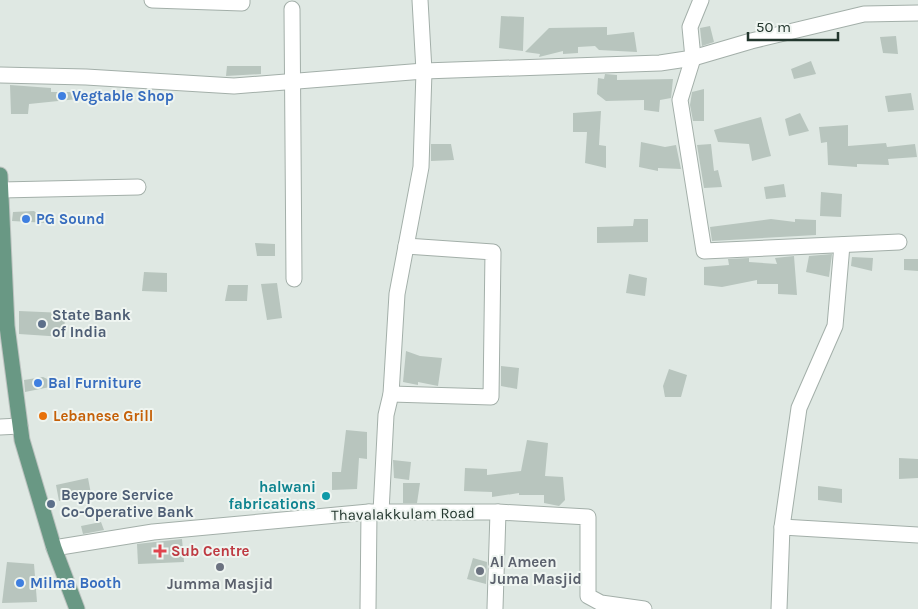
<svg xmlns="http://www.w3.org/2000/svg" width="918" height="609" font-family="Karla,sans-serif">
  <style>
    .building { fill: #b8c5be }
    .lines { fill: none; stroke-linecap: round; stroke-linejoin: round }
    .minor-casing { stroke: #a3afa9; stroke-width: 17 }
    .major-casing { stroke: #bdc3c0; stroke-width: 17 }
    .minor { stroke: #fff; stroke-width: 15 }
    .major { stroke: #699884; stroke-width: 15 }
    .shop-dot { fill: #3f7fe0; stroke: #eff5f1; stroke-width: 2 }
    .service-dot { fill: #5c6f8a; stroke: #eff5f1; stroke-width: 2 }
    .food-dot { fill: #e8710a; stroke: #eff5f1; stroke-width: 2 }
    .culture-dot { fill: #0f9aa8; stroke: #eff5f1; stroke-width: 2 }
    .health-dot { fill: #e0444e; stroke: #eff5f1; stroke-width: 2 }
    .worship-dot { fill: #6b7280; stroke: #eff5f1; stroke-width: 2 }
    .labels { text-anchor: middle; stroke-width: 4; stroke-linejoin: round; paint-order: stroke }
    .shop-label { font-size: 15px; font-weight: bold; fill: #366cbe; stroke: #eff5f1; text-anchor: start }
    .service-label { font-size: 15px; font-weight: bold; fill: #4e5e75; stroke: #eff5f1; text-anchor: start }
    .food-label { font-size: 15px; font-weight: bold; fill: #c56008; stroke: #eff5f1; text-anchor: start }
    .culture-label { font-size: 15px; font-weight: bold; fill: #0d838f; stroke: #eff5f1; text-anchor: end }
    .street-label { font-size: 15px; fill: #22362d; stroke: #eff5f1 }
    .health-label { font-size: 15px; font-weight: bold; fill: #be3a42; stroke: #eff5f1; text-anchor: start }
    .worship-label { font-size: 15px; font-weight: bold; fill: #5b616d; stroke: #eff5f1; text-anchor: start }
  </style>
  <rect width="100%" height="100%" fill="#dfe8e3"/>
  <g class="building">
    <polygon points="501,16 524,17 523,51 499,48"/>
    <polygon points="710,26 714,42 702,46 700,28"/>
    <polygon points="607,27 607,35 634,32 637,52 599,50 595,46 578,47 578,53 563,54 563,51 539,57 540,54 525,52 549,28"/>
    <polygon points="896,36 898,54 883,53 880,37"/>
    <polygon points="811,61 816,74 794,79 791,69"/>
    <polygon points="227,66 261,66 261,74 226,76"/>
    <polygon points="605,74 617,75 617,80 673,79 671,98 660,100 659,112 644,110 644,100 606,101 597,94 598,78 604,79"/>
    <polygon points="10,85 51,88 51,92 78,92 78,99 29,104 28,114 11,114"/>
    <polygon points="704,89 704,121 693,121 690,105 692,92"/>
    <polygon points="911,93 914,110 888,112 885,96"/>
    <polygon points="601,111 599,145 606,146 606,168 585,163 587,132 573,132 573,113"/>
    <polygon points="800,113 809,131 789,136 785,119"/>
    <polygon points="761,117 771,156 752,161 749,144 718,142 714,130"/>
    <polygon points="848,125 848,146 886,143 887,147 915,144 917,157 888,159 889,165 857,164 857,167 828,165 827,142 821,143 819,127"/>
    <polygon points="641,142 665,147 676,145 681,169 658,168 658,171 639,167"/>
    <polygon points="431,144 451,144 454,160 431,161"/>
    <polygon points="711,144 714,171 718,170 722,187 704,188 697,145"/>
    <polygon points="784,184 786,197 766,199 764,187"/>
    <polygon points="821,192 842,194 841,217 820,216"/>
    <polygon points="34,211 48,223 12,221 13,212"/>
    <polygon points="634,219 648,219 648,242 597,243 597,227 633,226"/>
    <polygon points="771,219 795,222 795,219 816,220 816,235 712,241 710,227"/>
    <polygon points="255,243 275,244 275,256 257,256"/>
    <polygon points="832,254 829,277 806,272 809,256"/>
    <polygon points="794,256 797,295 778,294 778,284 757,284 757,280 722,287 704,285 704,267 729,265 728,259 749,258 749,262 777,264 775,258"/>
    <polygon points="852,257 873,258 872,271 851,266"/>
    <polygon points="904,259 918,259 918,271 904,270"/>
    <polygon points="144,272 167,273 167,292 142,291"/>
    <polygon points="629,274 647,278 645,296 626,293"/>
    <polygon points="277,283 282,318 267,320 261,284"/>
    <polygon points="228,285 248,285 247,301 225,301"/>
    <polygon points="19,311 65,313 64,337 19,334"/>
    <polygon points="406,351 420,356 442,358 438,386 418,382 418,385 403,382"/>
    <polygon points="501,366 519,368 517,389 501,386"/>
    <polygon points="669,369 687,375 681,397 665,397 663,386"/>
    <polygon points="43,377 60,385 25,392 24,380"/>
    <polygon points="346,430 367,432 367,459 359,458 357,489 332,490 332,472 341,472"/>
    <polygon points="527,440 548,443 545,476 563,477 565,500 559,506 544,503 544,495 519,495 519,493 492,497 492,492 464,491 465,468 487,469 487,475 521,471"/>
    <polygon points="899,458 918,459 918,478 899,479"/>
    <polygon points="393,460 411,462 409,480 394,478"/>
    <polygon points="88,478 91,494 59,501 56,485"/>
    <polygon points="403,483 420,483 417,503 403,503"/>
    <polygon points="818,486 842,489 842,503 818,500"/>
    <polygon points="101,522 104,530 83,534 81,526"/>
    <polygon points="182,539 184,562 138,564 137,544"/>
    <polygon points="473,558 487,562 486,584 467,579"/>
    <polygon points="7,562 34,564 37,602 2,603"/>
  </g>
  <g class="lines">
    <defs>
      <g id="minor">
        <polyline points="152,0 242,3 242,0"/>
        <polyline points="701,0 690,27 693,58 680,100 704,251 899,242"/>
        <polyline points="292,9 294,279"/>
        <polyline points="0,75 86,77 234,86 424,71 660,63 693,58 751,41 864,14 918,13"/>
        <polyline points="1,190 138,187"/>
        <polyline points="391,394 491,397 493,252 406,246"/>
        <polyline points="0,427 20,426"/>
        <polyline points="381,512 386,415 391,394 397,294 421,167 424,71 420,0"/>
        <polyline points="782,527 918,535"/>
        <polyline points="54,548 153,532 369,512 498,512 588,517 588,596 601,603 644,609"/>
        <polyline points="368,608 369,512"/>
        <polyline points="495,608 498,512"/>
        <polyline points="779,609 782,527 799,408 835,326 842,245"/>
      </g>
      <polyline id="major" points="0,175 7,326 22,440 54,548 77,609"/>
    </defs>
    <use href="#minor" class="minor-casing"/>
    <use href="#major" class="major-casing"/>
    <use href="#minor" class="minor"/>
    <use href="#major" class="major"/>
  </g>
  <g class="shop-dot">
    <circle cx="62" cy="96" r="5"/>
    <circle cx="26" cy="219" r="5"/>
    <circle cx="38" cy="383" r="5"/>
    <circle cx="20" cy="583" r="5"/>
  </g>
  <g class="service-dot">
    <circle cx="42" cy="324" r="5"/>
    <circle cx="51" cy="504" r="5"/>
  </g>
  <circle class="food-dot" cx="43" cy="416" r="5"/>
  <circle class="culture-dot" cx="326" cy="496" r="5"/>
  <path class="health-dot" d="M157.5 543.5h5v5h5v5h-5v5h-5v-5h-5v-5h5z"/>
  <g class="worship-dot">
    <circle cx="220" cy="567" r="5"/>
    <circle cx="480" cy="571" r="5"/>
  </g>
  <g class="labels">
    <g class="shop-label">
      <text x="72" y="101">Vegtable Shop</text>
      <text x="36" y="224">PG Sound</text>
      <text x="48" y="388">Bal Furniture</text>
      <text x="30" y="588">Milma Booth</text>
    </g>
    <g class="service-label">
      <text x="52" y="320">State Bank<tspan x="52" dy="17">of India</tspan></text>
      <text x="61" y="500">Beypore Service<tspan x="61" dy="17">Co-Operative Bank</tspan></text>
    </g>
    <g class="food-label">
      <text x="53" y="421">Lebanese Grill</text>
    </g>
    <g class="culture-label">
      <text x="316" y="492">halwani<tspan x="316" dy="17">fabrications</tspan></text>
    </g>
    <g class="street-label">
      <text transform="translate(403 514) rotate(-1)" y="5">Thavalakkulam Road</text>
    </g>
    <g class="health-label">
      <text x="171" y="556">Sub Centre</text>
    </g>
    <g class="worship-label">
      <text x="490" y="567">Al Ameen<tspan x="490" dy="17">Juma Masjid</tspan></text>
      <text x="220" y="589" text-anchor="middle">Jumma Masjid</text>
    </g>
  </g>
  <path d="M748 32v8h90v-8" fill="none" stroke="#22362d" stroke-width="2.5"/>
  <text x="756" y="32" font-size="15" fill="#22362d" stroke="#eff5f1" stroke-width="4" paint-order="stroke">50 m</text>
</svg>
